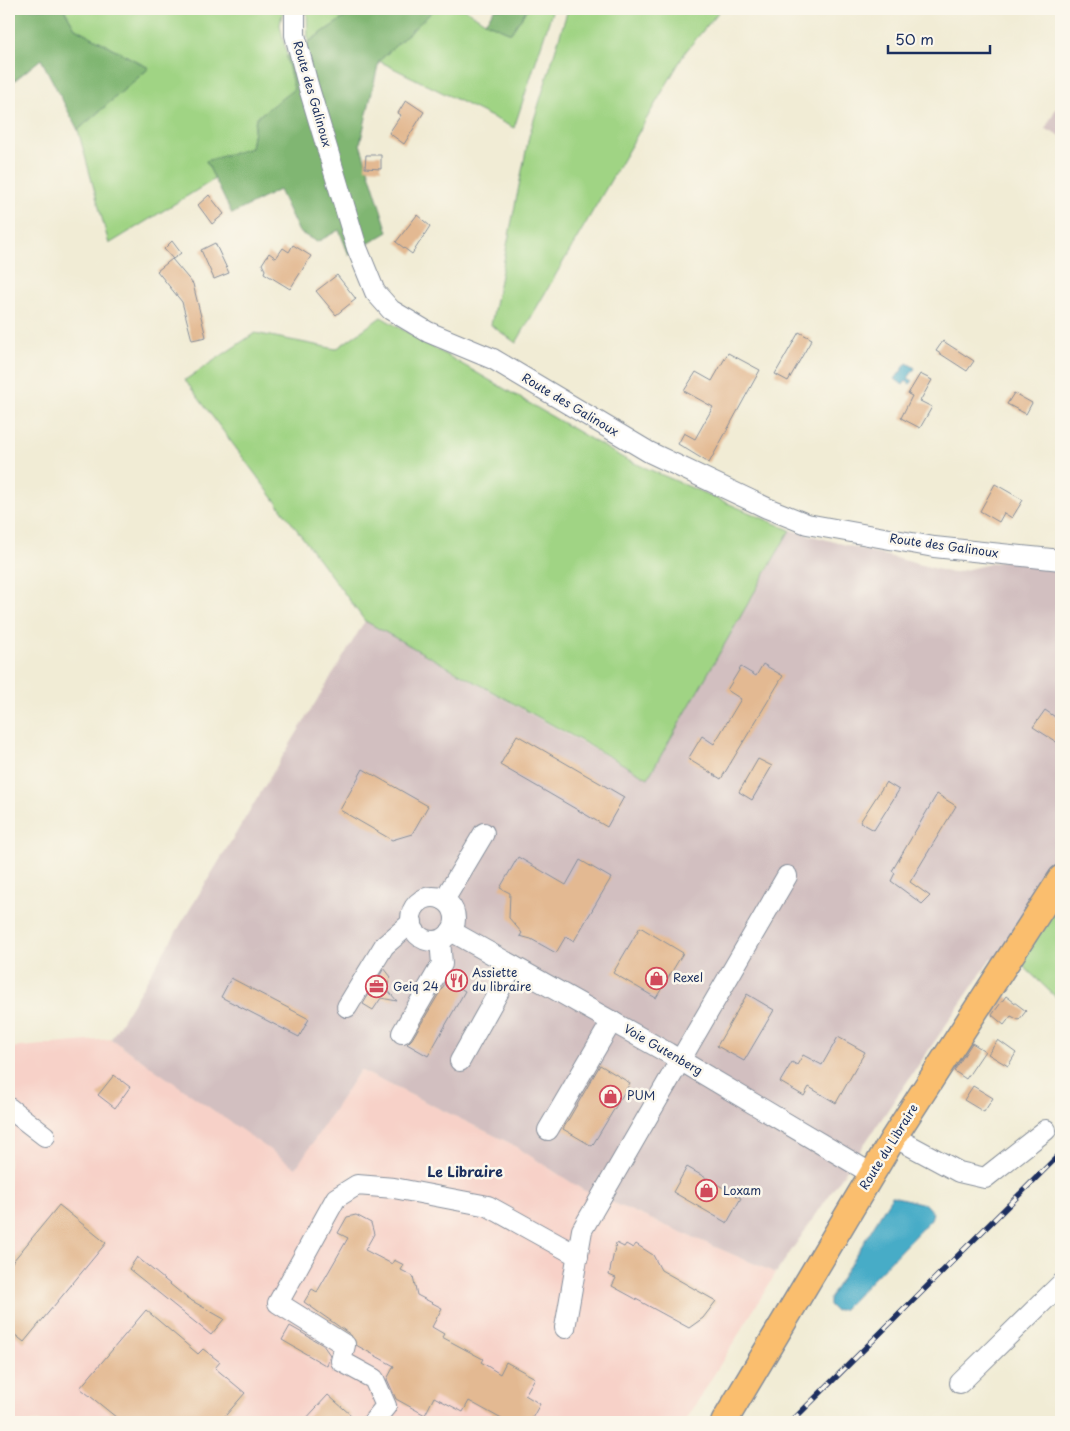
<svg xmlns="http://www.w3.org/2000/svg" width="1070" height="1431" font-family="'Playpen Sans',sans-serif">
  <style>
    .built { fill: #f7d1c8 }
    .industrial { fill: #d2bfc0 }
    .green { fill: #a0d484; stroke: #5e8271 }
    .forest { fill: #80b672; stroke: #4e7268 }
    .water { fill: #47acc7; stroke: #316e92 }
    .building { fill: #e3b992 }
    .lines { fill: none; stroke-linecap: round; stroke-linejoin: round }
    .minor-casing { stroke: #868e9a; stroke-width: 22 }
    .major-casing { stroke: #868e9a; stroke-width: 28 }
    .minor { stroke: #fff; stroke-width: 20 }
    .major { stroke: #fabe6e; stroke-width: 25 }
    .rail-casing { stroke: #1b2f5e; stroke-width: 5.5 }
    .rail { stroke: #fbf7ec; stroke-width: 4; stroke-dasharray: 11; stroke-linecap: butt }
    .labels { text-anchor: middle; stroke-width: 5; stroke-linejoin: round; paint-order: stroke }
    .street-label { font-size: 12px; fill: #1b2f5e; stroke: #fbf7ec }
    .poi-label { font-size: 12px; fill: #1b2f5e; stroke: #fbf7ec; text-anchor: start }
    .neighbourhood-label { font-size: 14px; font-weight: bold; fill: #1b2f5e; stroke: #fbf7ec }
  </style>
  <rect width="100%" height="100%" fill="#fbf7ec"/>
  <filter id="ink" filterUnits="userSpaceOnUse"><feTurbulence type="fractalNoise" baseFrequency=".02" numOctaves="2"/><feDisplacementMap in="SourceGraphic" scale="10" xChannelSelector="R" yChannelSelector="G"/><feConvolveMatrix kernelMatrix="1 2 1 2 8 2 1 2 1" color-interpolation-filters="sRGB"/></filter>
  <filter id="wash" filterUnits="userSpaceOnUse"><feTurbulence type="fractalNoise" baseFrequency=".0096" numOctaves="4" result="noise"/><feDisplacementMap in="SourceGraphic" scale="20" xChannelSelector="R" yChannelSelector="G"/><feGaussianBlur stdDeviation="1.12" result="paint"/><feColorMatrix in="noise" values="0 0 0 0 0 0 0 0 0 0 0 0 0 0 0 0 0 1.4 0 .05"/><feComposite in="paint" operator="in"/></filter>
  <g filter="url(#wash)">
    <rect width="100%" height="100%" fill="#f1ecd5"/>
    <polygon class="built" points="111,1039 296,1167 360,1070 512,1144 583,1190 776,1273 685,1422 9,1422 9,1048"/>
    <g class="industrial">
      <polygon points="1061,99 1061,136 1045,129"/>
      <polygon points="790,530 952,573 1052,549 1061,532 1061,898 1020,963 991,959 776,1273 583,1190 512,1144 360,1070 296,1168 111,1039 365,621 582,743 648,778"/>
    </g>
    <g class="green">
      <polygon points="64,9 283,9 280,25 295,89 256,118 251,148 206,161 215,179 109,244 78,130 149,68 75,28"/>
      <polygon points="307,9 357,9 308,42"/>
      <polygon points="435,9 465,9 485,22 511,33 527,9 553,9 514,128 379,61"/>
      <polygon points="568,9 721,9 686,51 516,343 491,325 529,136"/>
      <polygon points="381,317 625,459 790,530 648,778 365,621 185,380 255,333 336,349"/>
      <polygon points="1061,898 1061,1002 1020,963"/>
    </g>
    <g class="forest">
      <polygon points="9,9 64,9 75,28 149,68 78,130 41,59 9,85"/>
      <polygon points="357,9 435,9 379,61 360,144 388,232 349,255 339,230 317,242 299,232 279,190 232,214 206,161 251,148 256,118 294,89 286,57"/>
      <polygon points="495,9 527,9 511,33 485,22"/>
    </g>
    <g class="water">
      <polygon points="907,363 915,368 908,378 913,381 910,384 906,381 903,385 895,379"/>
      <polygon points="892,1196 925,1204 933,1213 931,1219 844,1309 835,1311 829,1305 829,1299"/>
    </g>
    <g id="blocks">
      <g class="building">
        <polygon points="406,100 424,112 404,144 389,133 401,115 398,113"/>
        <polygon points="366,155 381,155 381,169 365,168"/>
        <polygon points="209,195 224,214 212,224 198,205"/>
        <polygon points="417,215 430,226 412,254 396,242"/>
        <polygon points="172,241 181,253 173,259 164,249"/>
        <polygon points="215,243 229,273 214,279 201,250"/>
        <polygon points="293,245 311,256 290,289 264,273 265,270 262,264 269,253 276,258 283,248 289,252"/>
        <polygon points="172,259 193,284 206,337 192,340 182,302 157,271"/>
        <polygon points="337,275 356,299 336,315 316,291"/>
        <polygon points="799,332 812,339 788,381 775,374"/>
        <polygon points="943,341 974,361 967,371 936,351"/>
        <polygon points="728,353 760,370 709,463 678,444 684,433 695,439 713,407 684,391 696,372 712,381"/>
        <polygon points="920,374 932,380 920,401 932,407 920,428 901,418 912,396 908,394"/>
        <polygon points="1014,393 1032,403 1026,414 1007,404"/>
        <polygon points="995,484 1023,500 1012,518 1004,513 999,522 980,511"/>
        <polygon points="763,664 783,676 721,779 688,759 702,736 714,744 741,699 727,690 741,667 756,676"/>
        <polygon points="1045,710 1061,721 1061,745 1033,727"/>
        <polygon points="517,735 624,797 607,827 500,765"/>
        <polygon points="758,759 772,766 752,800 739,792"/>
        <polygon points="363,769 428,806 412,834 392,840 340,810"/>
        <polygon points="886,782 899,790 874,830 860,822"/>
        <polygon points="937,794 956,806 910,882 930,896 922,904 891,881 895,873 892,871"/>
        <polygon points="518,857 566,885 580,860 611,878 574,941 566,936 556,953 531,939 520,936 522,933 509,918 510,893 500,888"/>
        <polygon points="640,927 683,953 656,998 613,973"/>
        <polygon points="384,968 391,977 386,988 397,1001 381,998 373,1010 363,1004"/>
        <polygon points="231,978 309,1019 299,1037 221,997"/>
        <polygon points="447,980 465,991 428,1056 407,1044 412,1039"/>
        <polygon points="747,994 774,1010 744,1061 717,1046"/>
        <polygon points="1006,996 1026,1011 1019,1020 1011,1016 1004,1025 992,1015"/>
        <polygon points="838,1037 865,1052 836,1103 809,1087 804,1096 780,1082 792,1062 797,1065 803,1055 822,1065"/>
        <polygon points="998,1040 1016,1053 1008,1066 988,1054"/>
        <polygon points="972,1043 985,1051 966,1079 954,1071"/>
        <polygon points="600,1065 630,1083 592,1146 563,1129"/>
        <polygon points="114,1075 130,1087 115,1108 98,1095"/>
        <polygon points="973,1086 993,1098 984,1112 964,1100"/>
        <polygon points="687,1167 741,1198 727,1223 673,1192"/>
        <polygon points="59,1205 106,1243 24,1342 9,1330 9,1266"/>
        <polygon points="356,1215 371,1223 374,1234 365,1250 392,1264 394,1260 404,1265 401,1270 413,1276 417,1295 442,1308 432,1327 444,1334 442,1337 483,1359 481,1362 500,1374 506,1362 535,1378 525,1395 540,1404 530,1422 507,1422 469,1401 463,1412 434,1397 425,1415 396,1399 387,1379 394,1366 356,1345 351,1335 304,1302 312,1289 317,1292 348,1238 338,1233 347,1217"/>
        <polygon points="616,1243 624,1247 626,1244 633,1248 636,1244 653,1255 661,1270 716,1301 703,1318 689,1328 612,1286 616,1278 609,1275"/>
        <polygon points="137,1257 187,1298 224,1319 211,1335 129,1269"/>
        <polygon points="146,1310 198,1354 203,1349 220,1362 215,1368 245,1393 220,1422 122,1422 80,1388"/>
        <polygon points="290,1326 323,1345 330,1355 327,1366 282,1340"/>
        <polygon points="328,1395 351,1415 344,1422 303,1422"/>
      </g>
    </g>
  </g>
  <g filter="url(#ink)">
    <use href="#blocks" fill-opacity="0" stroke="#868e9a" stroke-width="1"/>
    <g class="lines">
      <defs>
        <g id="minor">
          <polyline points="295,9 295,35 308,85 357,248 375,292 391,310 428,332 493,359 649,452 767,508 807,524 934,547 1061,560"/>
          <circle cx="433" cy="919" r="22"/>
          <polyline points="444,900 484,833"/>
          <polyline points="451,931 668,1053 872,1174"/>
          <polyline points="347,1007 384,946 412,922"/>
          <polyline points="402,1033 442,964 440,940"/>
          <polyline points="460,1061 513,966"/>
          <polyline points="9,1108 45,1136"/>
          <polyline points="548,1130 612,1021"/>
          <polyline points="894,1137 959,1172 985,1178 1046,1130"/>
          <polyline points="565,1328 582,1230 787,876"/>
          <polyline points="960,1383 1061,1284"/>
          <polyline points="373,1422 386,1406 374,1379 341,1361 345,1345 278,1303 336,1198 357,1185 394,1188 488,1206 578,1256"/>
        </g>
        <polyline id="major" points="724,1422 894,1137 1061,878"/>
      </defs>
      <use href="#minor" class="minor-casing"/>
      <use href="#major" class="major-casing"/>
      <use href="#minor" class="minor"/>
      <use href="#major" class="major"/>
      <defs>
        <polyline id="rail" points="791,1422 1061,1153"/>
      </defs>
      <use href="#rail" class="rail-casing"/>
      <use href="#rail" class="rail"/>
    </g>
  </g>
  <defs>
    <symbol id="shop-ring" viewBox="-11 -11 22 22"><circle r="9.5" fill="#fbf7ec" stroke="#d1495b" stroke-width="1.5"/><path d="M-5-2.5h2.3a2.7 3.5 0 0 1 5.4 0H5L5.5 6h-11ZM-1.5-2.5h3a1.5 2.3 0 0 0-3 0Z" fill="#d1495b"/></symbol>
    <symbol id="restaurant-ring" viewBox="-11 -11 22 22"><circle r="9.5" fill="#fbf7ec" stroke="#d1495b" stroke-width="1.5"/><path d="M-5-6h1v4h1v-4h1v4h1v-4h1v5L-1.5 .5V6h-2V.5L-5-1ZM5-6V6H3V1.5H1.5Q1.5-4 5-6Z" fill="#d1495b"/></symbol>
    <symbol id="office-ring" viewBox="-11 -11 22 22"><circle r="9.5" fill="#fbf7ec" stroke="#d1495b" stroke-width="1.5"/><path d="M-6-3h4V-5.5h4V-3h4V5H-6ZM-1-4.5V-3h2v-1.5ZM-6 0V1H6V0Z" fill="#d1495b"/></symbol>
  </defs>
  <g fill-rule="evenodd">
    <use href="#shop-ring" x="644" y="966" width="25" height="25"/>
    <use href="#restaurant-ring" x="444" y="968" width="25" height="25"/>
    <use href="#office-ring" x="364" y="974" width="25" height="25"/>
    <use href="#shop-ring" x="598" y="1084" width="25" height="25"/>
    <use href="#shop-ring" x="694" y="1178" width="25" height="25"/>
  </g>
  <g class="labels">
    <g class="street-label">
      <text transform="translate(312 94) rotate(74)" y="4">Route des Galinoux</text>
      <text transform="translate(570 405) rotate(31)" y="4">Route des Galinoux</text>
      <text transform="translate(944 546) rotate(8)" y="4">Route des Galinoux</text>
      <text transform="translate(663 1050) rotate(30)" y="4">Voie Gutenberg</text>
      <text transform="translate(889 1147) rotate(-58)" y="4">Route du Libraire</text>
    </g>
    <g class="poi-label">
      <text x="472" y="977">Assiette<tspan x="472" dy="14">du libraire</tspan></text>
      <text x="673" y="982">Rexel</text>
      <text x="393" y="991">Geiq 24</text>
      <text x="627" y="1100">PUM</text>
      <text x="723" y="1195">Loxam</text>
    </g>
    <g class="neighbourhood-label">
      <text x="465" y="1177">Le Libraire</text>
    </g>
  </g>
  <rect width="1070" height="1431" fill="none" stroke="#fbf7ec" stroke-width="30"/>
  <path d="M888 45v8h102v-8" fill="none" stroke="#1b2f5e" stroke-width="2.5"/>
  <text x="895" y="45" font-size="15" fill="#1b2f5e" stroke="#fbf7ec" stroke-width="4" paint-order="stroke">50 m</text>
</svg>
